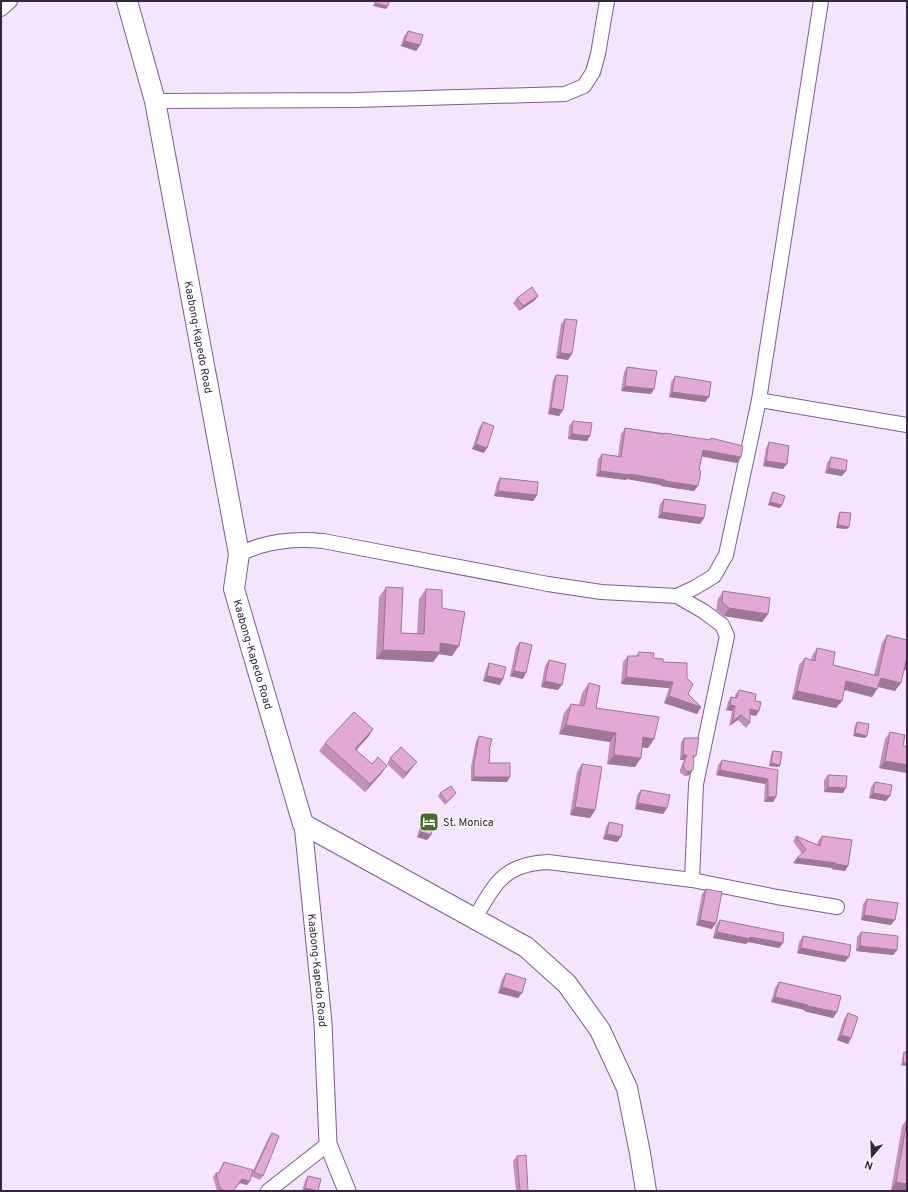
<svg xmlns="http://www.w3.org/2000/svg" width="908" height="1192" font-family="Overpass,sans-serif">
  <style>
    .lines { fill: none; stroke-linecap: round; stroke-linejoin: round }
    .minor-casing { stroke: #7f5c91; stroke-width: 16 }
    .tertiary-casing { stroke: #7f5c91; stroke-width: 19 }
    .secondary-casing { stroke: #7f5c91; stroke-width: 22 }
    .minor { stroke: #fff; stroke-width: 14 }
    .tertiary { stroke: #fff; stroke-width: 17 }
    .secondary { stroke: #fff; stroke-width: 20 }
    .wall { fill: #c290b8 }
    .shaded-wall { fill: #9e7696 }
    .building { fill: #e2a8d6; stroke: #9e7696 }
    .labels { text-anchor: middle; stroke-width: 3; stroke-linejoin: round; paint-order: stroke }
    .street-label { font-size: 11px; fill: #35263d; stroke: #f8f8f8 }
    .poi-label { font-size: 11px; fill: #35263d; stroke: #f8f8f8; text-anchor: start }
  </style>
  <rect width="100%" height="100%" fill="#f4e4fc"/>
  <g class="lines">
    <defs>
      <g id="minor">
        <polyline points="1,9 10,1"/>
        <polyline points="155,101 356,100 565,94 584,86 593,72 598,54 607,1"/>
        <polyline points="759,400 907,425"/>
        <path d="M 239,554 C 246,551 253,548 260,546 C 280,540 302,539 323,541 L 548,584 L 601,592 L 677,596 L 703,611 L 722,625 L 727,636 L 696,784 L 692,880"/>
        <polyline points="677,596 694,588 714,576 726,555 759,400 821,1"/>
        <path d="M 475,918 C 495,884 503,864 548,862 L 692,880 L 777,897 L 837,907"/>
        <polyline points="268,1191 328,1144"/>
      </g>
      <g id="tertiary">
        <path id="s1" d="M 303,824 L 323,1023 L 328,1144 L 347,1191"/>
      </g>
      <g id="secondary">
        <path id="s2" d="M 127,1 L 155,101 L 239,554 L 234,589 L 303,824 L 526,947 L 567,984 L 600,1030 L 627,1088 L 640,1153 L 646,1191"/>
      </g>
    </defs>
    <use href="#minor" class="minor-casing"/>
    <use href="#tertiary" class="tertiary-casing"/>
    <use href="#secondary" class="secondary-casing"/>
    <use href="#minor" class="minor"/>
    <use href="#tertiary" class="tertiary"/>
    <use href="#secondary" class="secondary"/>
  </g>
  <g class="wall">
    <polygon points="408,31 420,45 416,51 401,46 404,36"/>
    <polygon points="538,296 534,301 519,311 513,303 517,298"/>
    <polygon points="565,319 568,360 556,358 561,324"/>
    <polygon points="627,367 651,394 621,391 624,372"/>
    <polygon points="556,375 563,410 559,416 548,414 553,380"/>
    <polygon points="675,376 709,397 705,402 669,397 671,382"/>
    <polygon points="573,421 590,436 587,441 568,439 569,426"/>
    <polygon points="483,422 484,453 472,449 479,428"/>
    <polygon points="625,428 663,433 664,433 709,440 711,438 741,457 737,463 702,456 694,491 661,486 661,485 627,479 626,480 596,476 598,459 602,454 618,456 621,434"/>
    <polygon points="769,442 783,469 763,466 766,448"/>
    <polygon points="831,457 842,476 825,473 827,463"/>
    <polygon points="500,478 537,495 533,501 494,496 497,483"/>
    <polygon points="773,492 780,508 768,505 771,495"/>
    <polygon points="664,499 704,518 700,524 658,518 660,504"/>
    <polygon points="840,512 847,529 836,528 838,515"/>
    <polygon points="386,587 401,633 417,634 419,599 426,589 442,608 452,656 439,654 433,662 376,659 379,597"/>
    <polygon points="723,591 768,614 762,622 724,616 716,610 718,599"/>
    <polygon points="887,635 907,640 907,670 904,670 895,691 878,687 872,697 844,690 842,701 836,708 792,699 799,665 805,658 811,660 812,656 817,648 833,665 874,675 882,643"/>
    <polygon points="520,642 523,679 510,676 516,647"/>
    <polygon points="639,652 663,662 687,678 688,694 701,707 697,714 664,703 669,688 621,684 623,662 628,656 636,656"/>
    <polygon points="549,660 558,690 541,687 545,666"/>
    <polygon points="489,663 500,685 483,681 486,669"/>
    <polygon points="589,683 596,708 654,739 648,748 642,747 635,767 607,764 610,742 559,734 564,713 571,704 579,705 582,693"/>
    <polygon points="739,690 755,701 756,716 750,715 750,723 746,728 738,720 729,726 732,711 726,710 728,702 731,697 735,698 735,695"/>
    <polygon points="857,722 867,736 865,738 853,736 855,725"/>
    <polygon points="373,729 368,737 356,750 381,774 365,792 319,751 325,743"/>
    <polygon points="890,732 903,746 907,746 907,773 879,768 885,739"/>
    <polygon points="479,736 489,750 489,763 507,782 471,781 471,767 476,741"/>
    <polygon points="684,738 694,758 689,775 685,776 680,773 680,770 684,760 680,760 681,742"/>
    <polygon points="773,751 780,765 779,767 769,766 771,754"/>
    <polygon points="390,758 413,767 403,779 387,764"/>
    <polygon points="722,760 778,770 776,797 773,802 764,802 765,784 716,775 718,765"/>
    <polygon points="582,764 595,810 590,818 570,815 577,772"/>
    <polygon points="828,775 843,793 824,792 824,780"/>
    <polygon points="875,782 890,796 886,801 869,798 871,787"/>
    <polygon points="641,790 667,808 663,814 635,809 637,795"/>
    <polygon points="440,793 454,796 445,805 438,796"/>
    <polygon points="426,814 427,840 417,837 422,819"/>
    <polygon points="609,822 621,837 617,842 603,839 606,827"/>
    <polygon points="796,836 817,845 818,841 822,836 848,866 845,871 832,869 832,868 793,863 802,854 793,841"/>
    <polygon points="706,889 712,929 696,925 702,894"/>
    <polygon points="867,899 891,925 861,920 863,904"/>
    <polygon points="720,920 783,943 779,948 748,942 746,944 713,938 716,925"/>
    <polygon points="861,932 897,950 893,955 856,951 857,937"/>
    <polygon points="803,936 845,962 797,953 799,942"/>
    <polygon points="506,973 518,998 498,993 502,979"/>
    <polygon points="779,982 837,1012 833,1018 804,1011 805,1010 771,1002 775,988"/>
    <polygon points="848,1013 851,1038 848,1044 837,1040 844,1019"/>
    <polygon points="904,1052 907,1066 901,1065 903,1055"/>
    <polygon points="907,1119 907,1191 895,1191 891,1190 902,1126"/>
    <polygon points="272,1133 263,1176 260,1180 251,1176 250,1181 247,1185 240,1183 233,1191 217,1191 213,1177 216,1173 218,1173 224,1162 251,1175 269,1137"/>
    <polygon points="517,1156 528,1191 516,1191 513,1161"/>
    <polygon points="308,1176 318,1191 302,1191 305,1181"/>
  </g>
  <g class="shaded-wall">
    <polygon points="375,3 388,6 386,9 373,6"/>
    <polygon points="405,41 420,45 416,51 401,46"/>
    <polygon points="538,296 534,301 519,311 523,306"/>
    <polygon points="560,353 572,354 568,360 556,358"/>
    <polygon points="625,386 654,389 651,394 621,391"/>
    <polygon points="672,392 709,397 705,402 669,397"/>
    <polygon points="551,408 563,410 559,416 548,414"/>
    <polygon points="572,434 590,436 587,441 568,439"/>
    <polygon points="476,444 487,448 484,453 472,449"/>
    <polygon points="703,450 741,457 737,463 699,456"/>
    <polygon points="766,461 787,464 783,469 763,466"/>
    <polygon points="829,468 846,471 842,476 825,473"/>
    <polygon points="600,471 630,474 665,480 661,485 627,479 626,480 596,476"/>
    <polygon points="665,481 698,486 694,491 661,486"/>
    <polygon points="498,491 537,495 533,501 494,496"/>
    <polygon points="770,502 782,505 780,508 768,505"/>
    <polygon points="662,512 704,518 700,524 658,518"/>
    <polygon points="838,525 849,527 847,529 836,528"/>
    <polygon points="729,608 768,614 762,622 724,616"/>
    <polygon points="440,643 459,646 452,656 439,654 433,662 376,659 383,650"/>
    <polygon points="906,661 907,661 907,670 900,669"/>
    <polygon points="514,671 526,673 523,679 510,676"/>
    <polygon points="487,676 503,679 500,685 483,681"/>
    <polygon points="626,677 673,682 669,688 621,684"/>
    <polygon points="881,678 901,683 895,691 875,686"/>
    <polygon points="545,681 562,685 558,690 541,687"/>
    <polygon points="846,681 877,689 872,697 841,689"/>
    <polygon points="797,691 842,701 836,708 792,699"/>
    <polygon points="669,696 701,707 697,714 664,703"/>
    <polygon points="730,705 735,706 732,711 726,710"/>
    <polygon points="750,709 759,711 756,716 746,714"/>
    <polygon points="741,715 738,720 729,726 733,721"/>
    <polygon points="566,725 616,733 610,742 559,734"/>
    <polygon points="373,729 368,737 350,757 355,749"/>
    <polygon points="855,733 867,736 865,738 853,736"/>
    <polygon points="643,737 654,739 648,748 637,747"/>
    <polygon points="614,755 641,758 635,767 607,764"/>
    <polygon points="683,755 687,755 684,760 680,760"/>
    <polygon points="885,761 907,765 907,773 879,768"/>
    <polygon points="417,762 413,767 403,779 406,773"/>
    <polygon points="771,763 780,765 779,767 769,766"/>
    <polygon points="387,766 381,774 365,792 370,784"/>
    <polygon points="693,770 689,775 685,776 688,772"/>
    <polygon points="720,770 768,779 765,784 716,775"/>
    <polygon points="474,777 510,777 507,782 471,781"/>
    <polygon points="828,787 846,788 843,793 824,792"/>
    <polygon points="873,793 890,796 886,801 869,798"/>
    <polygon points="768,797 776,797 773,802 764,802"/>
    <polygon points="638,803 667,808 663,814 635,809"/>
    <polygon points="575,807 595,810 590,818 570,815"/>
    <polygon points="421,832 431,835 427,840 417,837"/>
    <polygon points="607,834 621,837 617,842 603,839"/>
    <polygon points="797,858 836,863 832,868 793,863"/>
    <polygon points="836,864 848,866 845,871 832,869"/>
    <polygon points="864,915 895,920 891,925 861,920"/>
    <polygon points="700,920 716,923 712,929 696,925"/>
    <polygon points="717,932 750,937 783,943 779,948 748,942 746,944 713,938"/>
    <polygon points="860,946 897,950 893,955 856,951"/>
    <polygon points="801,948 849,957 845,962 797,953"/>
    <polygon points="502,987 522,993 518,998 498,993"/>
    <polygon points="775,997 808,1005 805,1010 771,1002"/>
    <polygon points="808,1006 837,1012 833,1018 804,1011"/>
    <polygon points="841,1035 851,1038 848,1044 837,1040"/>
    <polygon points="903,1063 907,1063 907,1066 901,1065"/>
    <polygon points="242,1179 250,1181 247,1185 240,1183 233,1191"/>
    <polygon points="896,1182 907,1184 907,1191 895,1191 891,1190"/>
    <polygon points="305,1188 316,1191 303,1191"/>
  </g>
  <g class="building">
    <polygon points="376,1 389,1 388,6 375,3"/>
    <polygon points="408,31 423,35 420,45 405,41"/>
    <polygon points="532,287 538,296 523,306 517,298"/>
    <polygon points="565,319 577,320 572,354 560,353"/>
    <polygon points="627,367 657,371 654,389 625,386"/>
    <polygon points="556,375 568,376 563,410 551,408"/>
    <polygon points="675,376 711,382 709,397 672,392"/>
    <polygon points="573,421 592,423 590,436 572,434"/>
    <polygon points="483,422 494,426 487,448 476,444"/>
    <polygon points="625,428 664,434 664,433 710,440 711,438 743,446 741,457 703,450 699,470 701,471 698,486 665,481 665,480 630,474 630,475 600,471 602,454 621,457"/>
    <polygon points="769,442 789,446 787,464 766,461"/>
    <polygon points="831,457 847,460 846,471 829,468"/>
    <polygon points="500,478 538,482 537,495 498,491"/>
    <polygon points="773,492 785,496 782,505 770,502"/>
    <polygon points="664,499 706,505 704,518 662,512"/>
    <polygon points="840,512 851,513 849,527 838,525"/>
    <polygon points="386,587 403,588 401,633 424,634 426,589 442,590 442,608 465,612 459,646 440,643 440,652 383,650"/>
    <polygon points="723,591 770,598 768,614 729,608 722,602"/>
    <polygon points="887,635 907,640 907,661 906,661 901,683 881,678 877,689 846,681 842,701 797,691 805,658 815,661 817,648 835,652 833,665 878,676"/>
    <polygon points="520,642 532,645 526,673 514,671"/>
    <polygon points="639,652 654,653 653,658 663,659 663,662 687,663 687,678 693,684 688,694 701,707 669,696 673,682 626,677 628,656 638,656"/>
    <polygon points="549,660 566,664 562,685 545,681"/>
    <polygon points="489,663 506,667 503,679 487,676"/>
    <polygon points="589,683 600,686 596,708 659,717 654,739 643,737 641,758 614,755 616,733 566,725 571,704 584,706"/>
    <polygon points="739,690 756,694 755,701 761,702 759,711 750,709 750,723 741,715 733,721 735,706 730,705 731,697 737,698"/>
    <polygon points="354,712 373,729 355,749 372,764 378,757 387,766 370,784 325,743"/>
    <polygon points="857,722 869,724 867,736 855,733"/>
    <polygon points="890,732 905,735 903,746 907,746 907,765 885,761"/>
    <polygon points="479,736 492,739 489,750 490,750 489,763 510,763 510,777 474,777 474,763"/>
    <polygon points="684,738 699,738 696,756 693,756 694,762 693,770 688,772 684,768 683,765 687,755 683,755"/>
    <polygon points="401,747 417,762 406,773 390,758"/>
    <polygon points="773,751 782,752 780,765 771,763"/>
    <polygon points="722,760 778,770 776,797 768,797 768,779 720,770"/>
    <polygon points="582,764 602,767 595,810 575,807"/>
    <polygon points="828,775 847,776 846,788 828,787"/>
    <polygon points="875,782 892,785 890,796 873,793"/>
    <polygon points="451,786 456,793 447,802 440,793"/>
    <polygon points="641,790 670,795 667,808 638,803"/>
    <polygon points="426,814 436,817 431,835 421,832"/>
    <polygon points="609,822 623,825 621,837 607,834"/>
    <polygon points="796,836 820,846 822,836 852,840 848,866 836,864 836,863 797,858 806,850"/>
    <polygon points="706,889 722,892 716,923 700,920"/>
    <polygon points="867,899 898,903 895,920 864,915"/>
    <polygon points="720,920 784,933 783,943 750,937 750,939 717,932"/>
    <polygon points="861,932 898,936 897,950 860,946"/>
    <polygon points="803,936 851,945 849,957 801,948"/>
    <polygon points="506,973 526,979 522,993 502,987"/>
    <polygon points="779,982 841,996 837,1012 808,1006 808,1005 775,997"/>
    <polygon points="848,1013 858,1017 851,1038 841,1035"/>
    <polygon points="904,1052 907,1052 907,1063 903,1063"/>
    <polygon points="907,1121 907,1184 896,1182"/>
    <polygon points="272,1133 279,1136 270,1159 263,1176 254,1172"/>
    <polygon points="526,1155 528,1191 520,1191 517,1156"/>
    <polygon points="224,1162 253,1170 250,1181 242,1179 233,1191 225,1191 220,1188 216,1173 219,1173"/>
    <polygon points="308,1176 321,1179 318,1191 305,1188"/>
  </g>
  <defs>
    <symbol id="hotel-square" viewBox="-11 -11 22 22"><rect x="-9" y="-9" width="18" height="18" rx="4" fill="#466e2a" stroke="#f8f8f8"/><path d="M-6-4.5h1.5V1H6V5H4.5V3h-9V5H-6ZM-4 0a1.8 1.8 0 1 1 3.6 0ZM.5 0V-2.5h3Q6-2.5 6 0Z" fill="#fff"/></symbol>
  </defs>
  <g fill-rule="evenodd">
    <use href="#hotel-square" x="418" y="811" width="22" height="22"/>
  </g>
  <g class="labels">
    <g class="street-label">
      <text dy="4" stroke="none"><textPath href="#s2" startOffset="344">Kaabong-Kapedo Road</textPath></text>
      <text dy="4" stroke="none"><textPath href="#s2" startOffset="668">Kaabong-Kapedo Road</textPath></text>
      <text dy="4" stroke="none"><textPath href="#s1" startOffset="147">Kaabong-Kapedo Road</textPath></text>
    </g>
    <g class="poi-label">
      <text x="443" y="826">St. Monica</text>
    </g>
  </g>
  <rect width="908" height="1192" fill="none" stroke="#35263d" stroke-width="4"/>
  <g transform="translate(872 1156) rotate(199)" stroke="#f8f8f8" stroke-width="3" paint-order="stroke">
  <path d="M0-3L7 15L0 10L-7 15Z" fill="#35263d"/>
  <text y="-6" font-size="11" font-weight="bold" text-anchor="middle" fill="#35263d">N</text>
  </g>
</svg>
